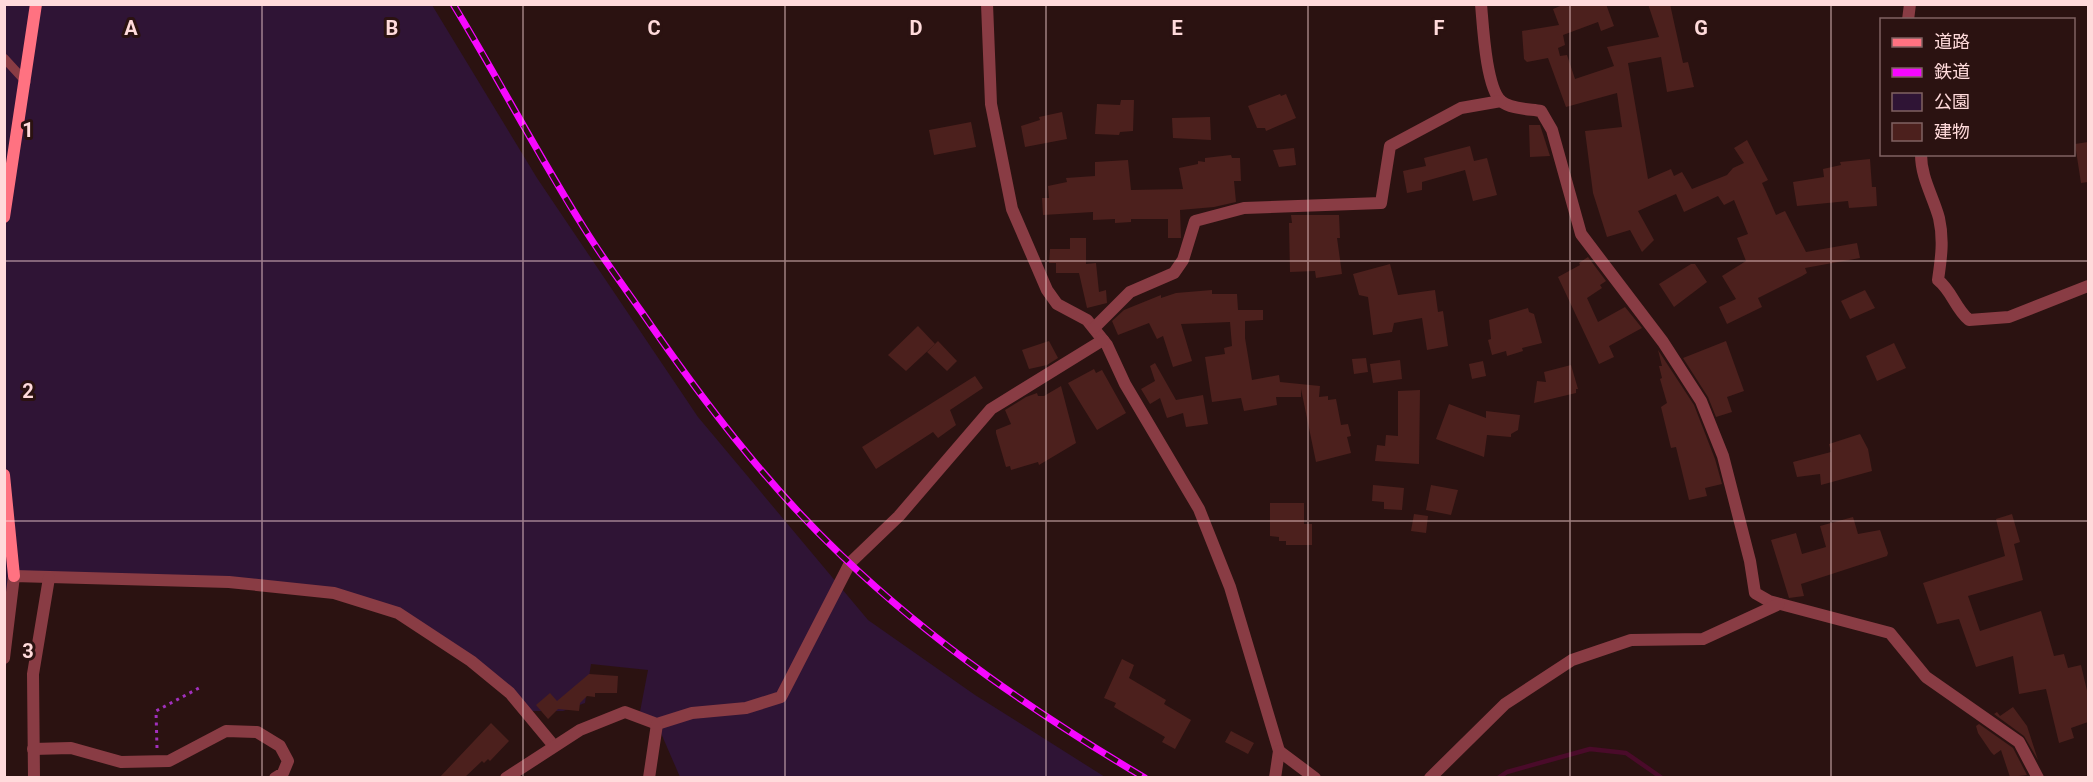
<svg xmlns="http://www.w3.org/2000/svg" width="2093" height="782" font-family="Roboto,'Noto Sans JP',sans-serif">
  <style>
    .green { fill: #2f1435 }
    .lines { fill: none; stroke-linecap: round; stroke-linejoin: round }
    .stream { stroke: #4a0b2a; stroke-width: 4.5 }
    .building { fill: #4c201d }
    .path { stroke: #a130bd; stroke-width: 3; stroke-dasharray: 3 4.5; stroke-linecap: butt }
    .lane { stroke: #893c44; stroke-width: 9 }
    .street { stroke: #893c44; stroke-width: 12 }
    .secondary { stroke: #ff7281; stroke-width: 12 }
    .rail-casing { stroke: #f607ff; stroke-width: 7 }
    .rail { stroke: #2b1211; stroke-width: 4.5; stroke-dasharray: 14; stroke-linecap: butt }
    .grid { fill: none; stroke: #ffdadb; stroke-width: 1.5; stroke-opacity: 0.55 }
    .grid-label { font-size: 20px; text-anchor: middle; font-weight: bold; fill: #ffdadb; stroke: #2b1211; stroke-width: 6; stroke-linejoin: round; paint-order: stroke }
  </style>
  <rect width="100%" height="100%" fill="#2b1211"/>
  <polygon class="green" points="5,5 432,5 537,178 698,417 868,620 975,695 1105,777 680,777 657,724 639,717 648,670 591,664 585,703 563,711 526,711 418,627 334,593 15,576 5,677"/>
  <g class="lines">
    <polyline class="stream" points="1498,778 1507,772 1590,749 1626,753 1662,778"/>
  </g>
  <g class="building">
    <polygon points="1565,4 1606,4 1614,26 1601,31 1598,22 1563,35 1565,45 1558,48 1560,56 1567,55 1575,79 1614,66 1607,47 1659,37 1648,4 1670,4 1683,63 1688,62 1694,87 1667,92 1661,57 1628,63 1648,179 1671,169 1674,176 1682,172 1692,189 1727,175 1733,168 1744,163 1734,148 1747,140 1768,180 1762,183 1776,215 1785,211 1806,252 1857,243 1860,258 1805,268 1807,273 1802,276 1758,298 1762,307 1727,324 1719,307 1736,299 1722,276 1746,261 1737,238 1748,234 1734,200 1724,205 1718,196 1684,212 1676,194 1638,211 1654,240 1642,252 1630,230 1607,237 1593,193 1585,131 1622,127 1617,93 1566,107 1548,58 1527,62 1524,59 1522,31 1559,25 1553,9"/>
    <polygon points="1280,94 1281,96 1286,94 1296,118 1266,131 1265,128 1257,128 1248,106"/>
    <polygon points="1121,100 1134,100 1133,131 1120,132 1119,135 1095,134 1097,104 1120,105"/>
    <polygon points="1062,112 1067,139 1025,147 1021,126 1040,120 1039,117"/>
    <polygon points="1210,117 1211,140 1173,138 1172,118"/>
    <polygon points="971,122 976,147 934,155 929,130"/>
    <polygon points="1529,125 1540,125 1550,156 1530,157"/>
    <polygon points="2088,142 2088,182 2081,183 2075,144"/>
    <polygon points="1470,146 1474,161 1487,158 1497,195 1473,201 1465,170 1422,182 1422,190 1407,193 1403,171 1426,166 1424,158"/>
    <polygon points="1294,148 1296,165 1279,167 1273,150"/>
    <polygon points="1231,155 1232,158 1240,158 1241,181 1234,181 1236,202 1214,207 1180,210 1181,238 1168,238 1168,219 1131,219 1131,222 1115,223 1115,219 1093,220 1093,212 1043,215 1042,198 1049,198 1048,186 1067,182 1066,178 1095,176 1095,162 1128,160 1131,190 1183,189 1179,168 1198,164 1198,161 1205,162 1205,158"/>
    <polygon points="1870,159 1872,187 1876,187 1877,206 1849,208 1848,201 1797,206 1793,182 1824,177 1823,169 1841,165 1840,162"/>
    <polygon points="1291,215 1339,215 1340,238 1337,238 1342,274 1316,278 1315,271 1290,272 1289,223 1292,223"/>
    <polygon points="1070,238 1086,238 1086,264 1096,263 1099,292 1106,290 1107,303 1087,308 1079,273 1056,273 1056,263 1049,263 1050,249 1070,249"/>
    <polygon points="1588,257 1606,281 1600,285 1602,288 1587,298 1598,322 1625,307 1642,328 1609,346 1614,357 1599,364 1558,277 1580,265 1579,263"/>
    <polygon points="1390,264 1398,295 1435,290 1438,312 1443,311 1448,346 1427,350 1422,318 1394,323 1392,332 1373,335 1368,297 1359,295 1353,274"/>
    <polygon points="1691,264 1695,264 1707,282 1674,307 1659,284"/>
    <polygon points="1212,290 1212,294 1237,294 1238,310 1263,310 1263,320 1245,321 1245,338 1252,380 1279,375 1280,382 1320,386 1319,397 1328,396 1328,400 1336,399 1341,425 1348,424 1351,436 1347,437 1351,453 1316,462 1301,389 1301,397 1276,397 1277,405 1244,411 1241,398 1212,402 1205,357 1225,354 1224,348 1232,346 1230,322 1181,324 1192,361 1173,367 1163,336 1157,339 1149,323 1118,335 1112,321 1124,310 1161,295 1161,298 1176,293"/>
    <polygon points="1865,290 1875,308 1850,319 1841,301"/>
    <polygon points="1528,308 1529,312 1534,314 1542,343 1522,348 1523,351 1507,356 1506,351 1492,355 1488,340 1491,339 1489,320"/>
    <polygon points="918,326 935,344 906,371 888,355"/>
    <polygon points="938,341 957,361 947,371 927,352"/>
    <polygon points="1049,341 1058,358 1047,365 1029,369 1022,350"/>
    <polygon points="1726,341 1744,391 1727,397 1732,412 1716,417 1708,397 1683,358"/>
    <polygon points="1894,343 1906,368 1877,381 1866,356"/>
    <polygon points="1658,350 1694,405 1715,459 1722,484 1705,488 1707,496 1689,500 1676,447 1671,448 1661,407 1667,403 1660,379 1662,378 1659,366 1662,366"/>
    <polygon points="1366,358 1368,372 1354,374 1352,359"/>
    <polygon points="1400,360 1402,379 1373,383 1370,364"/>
    <polygon points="1483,361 1486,376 1472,379 1469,364"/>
    <polygon points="1155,363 1176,400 1203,395 1208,424 1186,427 1183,413 1167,418 1160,398 1150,404 1141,389 1155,381 1150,366"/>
    <polygon points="1571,365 1578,389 1576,389 1576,393 1534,403 1537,381 1546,382 1544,372"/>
    <polygon points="1094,369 1096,373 1102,370 1126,413 1097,430 1068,383"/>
    <polygon points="975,376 983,388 950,410 956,425 938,438 933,432 876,469 862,447"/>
    <polygon points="1061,386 1076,443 1039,465 1038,462 1011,470 1010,466 1006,467 996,433 996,430 1011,424 1005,410 1026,397 1037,393 1038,396 1044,396"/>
    <polygon points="1420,390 1419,464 1375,461 1377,445 1385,446 1386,435 1398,436 1398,391"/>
    <polygon points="1449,404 1486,418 1486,411 1520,415 1518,430 1511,434 1511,437 1487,435 1484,457 1436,439"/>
    <polygon points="1860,434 1868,449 1872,471 1821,485 1820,474 1797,477 1793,462 1831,452 1829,444"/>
    <polygon points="1373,485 1404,488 1402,510 1384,509 1384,502 1372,501"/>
    <polygon points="1431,485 1458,490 1451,515 1426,510"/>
    <polygon points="1270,503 1304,503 1304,524 1312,524 1312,545 1286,545 1286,541 1279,541 1279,537 1270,536"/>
    <polygon points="1414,514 1428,516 1426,533 1411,531"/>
    <polygon points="2012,514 2020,542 2014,544 2023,580 1968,596 1980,631 2041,611 2054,656 2064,654 2068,668 2081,665 2088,695 2088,722 2071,728 2074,738 2059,743 2046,689 2019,694 2013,656 1976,667 1959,619 1937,624 1923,583 2005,556 1996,519"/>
    <polygon points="1853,517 1858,534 1880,530 1888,553 1887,556 1801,584 1804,596 1789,598 1771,540 1796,533 1802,554 1826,547 1820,526"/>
    <polygon points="1122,659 1134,665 1129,678 1166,700 1164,704 1191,720 1175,749 1162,742 1165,737 1114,707 1116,703 1104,698"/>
    <polygon points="589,674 618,676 617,693 595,693 595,697 587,696 580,703 579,711 558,709 548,719 536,705 550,693 557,701"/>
    <polygon points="2013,707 2027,726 2038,760 2024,736 1994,714 1997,712 2000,716"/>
    <polygon points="491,723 509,741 490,761 488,759 484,763 482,761 465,777 440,777"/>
    <polygon points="1979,724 2013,748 2027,775 2010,777 2001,750 1994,755 1991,752 1978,733 1976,726"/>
    <polygon points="1231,731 1254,743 1248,754 1225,742"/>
  </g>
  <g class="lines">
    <polyline class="path" points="157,748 156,711 199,688"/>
    <polyline class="lane" points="4,58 26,82"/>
    <g class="street">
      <polyline points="987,4 991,104 1012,209 1047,290 1057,304 1087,320 1107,345 1125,384 1199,509 1230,587 1279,751 1275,778"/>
      <path d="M 1481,4 C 1483,26 1486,87 1501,101 C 1510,109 1529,109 1541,111 L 1552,130 L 1581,234 L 1663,342 L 1701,401 L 1723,456 L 1750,561 L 1755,593 L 1769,601 L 1890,633 L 1926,677 L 2019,742 L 2038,778"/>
      <polyline points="1908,20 1910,4"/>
      <path d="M 1921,154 C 1921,178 1933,196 1939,218 C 1944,240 1941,259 1938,280 C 1952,291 1955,308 1969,320 L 2009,317 L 2088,286"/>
      <polyline points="1094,328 1130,292 1174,273 1183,260 1195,221 1244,208 1381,203 1390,146 1461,108 1501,101"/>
      <polyline points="4,658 14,576 229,582 334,593 398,613 471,661 510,693 554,746"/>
      <polyline points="33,749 71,748 121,762 169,761 226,731 257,732 280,746 288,761 283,773 275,778"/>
      <polyline points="1279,751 1315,778"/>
      <polyline points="34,778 33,674 49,578"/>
      <polyline points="506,778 580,730 625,712 657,724 692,713 746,708 781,697 850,563 899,516 991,409 1103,340"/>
      <polyline points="649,778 657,724"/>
      <polyline points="1430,778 1505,704 1572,660 1631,640 1703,639 1779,604"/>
    </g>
    <g class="secondary">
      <polyline points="4,217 36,4"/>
      <polyline points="4,475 14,576"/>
    </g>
    <defs>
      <path id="rail" d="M 453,4 C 498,78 538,155 584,228 C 602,257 622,284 641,311 C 701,398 765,483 842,556 C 933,643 1037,714 1145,778"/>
    </defs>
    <use href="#rail" class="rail-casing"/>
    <use href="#rail" class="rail"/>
  </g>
  <path class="grid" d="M 262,4 L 262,778M 523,4 L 523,778M 785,4 L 785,778M 1046,4 L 1046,778M 1308,4 L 1308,778M 1570,4 L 1570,778M 1831,4 L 1831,778M 4,261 L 2088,261M 4,521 L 2088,521"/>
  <g class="grid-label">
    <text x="131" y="35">A</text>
    <text x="392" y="35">B</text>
    <text x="654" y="35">C</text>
    <text x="916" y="35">D</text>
    <text x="1177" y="35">E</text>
    <text x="1439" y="35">F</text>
    <text x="1701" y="35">G</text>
    <text x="28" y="137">1</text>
    <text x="28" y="398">2</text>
    <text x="28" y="658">3</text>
  </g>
  <rect width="2093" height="782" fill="none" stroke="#ffdadb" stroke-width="12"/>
  <rect x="1880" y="18" width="195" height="138" fill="#2b1211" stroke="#806262" stroke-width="1.5"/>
  <rect x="1892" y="38" width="30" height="9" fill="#ff7281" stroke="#806262" stroke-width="1.5"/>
  <text x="1934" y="48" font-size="18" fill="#ffdadb">道路</text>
  <rect x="1892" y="68" width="30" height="9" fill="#f607ff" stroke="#806262" stroke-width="1.5"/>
  <text x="1934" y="78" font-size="18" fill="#ffdadb">鉄道</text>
  <rect x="1892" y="93" width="30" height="18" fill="#2f1435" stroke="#806262" stroke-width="1.5"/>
  <text x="1934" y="108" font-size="18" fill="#ffdadb">公園</text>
  <rect x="1892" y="123" width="30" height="18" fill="#4c201d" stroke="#806262" stroke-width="1.5"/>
  <text x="1934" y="138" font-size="18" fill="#ffdadb">建物</text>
</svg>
